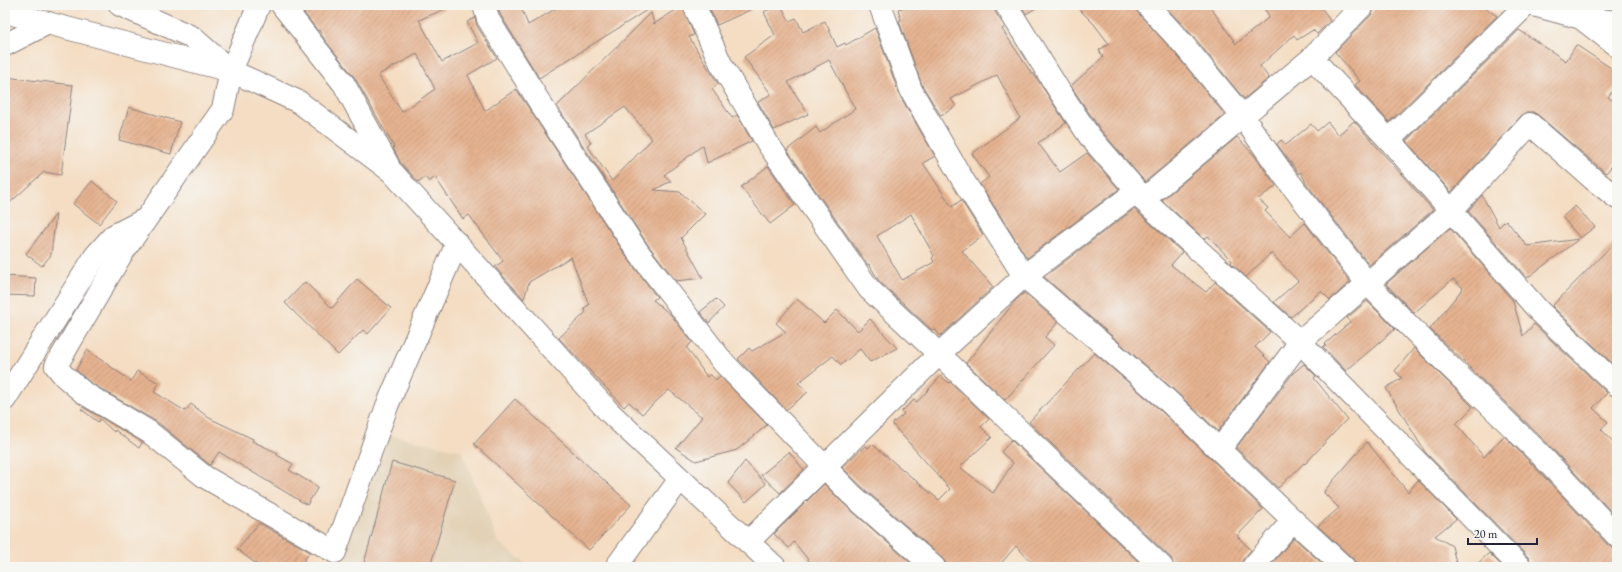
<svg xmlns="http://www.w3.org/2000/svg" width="1622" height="572" font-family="'EB Garamond',serif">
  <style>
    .built { fill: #e2d1b5 }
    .building { fill: url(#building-hatch); fill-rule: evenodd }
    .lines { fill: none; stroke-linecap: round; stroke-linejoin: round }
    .minor-casing { stroke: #8b807e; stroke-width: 24 }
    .major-casing { stroke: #8b807e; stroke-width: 24 }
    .minor { stroke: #fff; stroke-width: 22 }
    .major { stroke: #fff; stroke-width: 22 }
  </style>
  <defs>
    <pattern id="building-hatch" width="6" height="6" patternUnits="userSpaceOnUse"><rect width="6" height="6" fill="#e5b290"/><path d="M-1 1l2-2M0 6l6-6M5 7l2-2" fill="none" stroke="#c4997d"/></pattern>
  </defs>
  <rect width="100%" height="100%" fill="#f6f6f2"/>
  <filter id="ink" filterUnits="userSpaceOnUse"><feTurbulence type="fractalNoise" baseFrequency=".025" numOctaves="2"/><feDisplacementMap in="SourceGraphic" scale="8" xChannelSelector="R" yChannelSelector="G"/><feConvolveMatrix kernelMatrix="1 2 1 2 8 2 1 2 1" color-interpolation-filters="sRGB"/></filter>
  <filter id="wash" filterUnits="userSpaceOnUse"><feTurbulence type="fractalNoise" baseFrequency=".012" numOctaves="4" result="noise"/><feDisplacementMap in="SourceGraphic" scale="16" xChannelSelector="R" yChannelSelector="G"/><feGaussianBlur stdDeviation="0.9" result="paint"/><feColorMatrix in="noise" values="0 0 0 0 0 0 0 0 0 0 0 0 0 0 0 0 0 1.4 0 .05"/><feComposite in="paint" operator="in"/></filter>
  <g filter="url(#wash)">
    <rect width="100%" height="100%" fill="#f4ddc2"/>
    <polygon class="built" points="390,435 462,451 498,542 530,567 341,567 341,562"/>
    <g id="blocks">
      <g class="building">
        <path d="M 298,5 L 454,5 L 419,20 L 442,62 L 478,43 L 467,22 L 475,18 L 477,26 L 497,58 L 468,75 L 485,111 L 516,89 L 628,259 L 657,297 L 653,300 L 671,315 L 692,342 L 687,348 L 707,377 L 710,374 L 716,380 L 720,376 L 767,425 L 737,450 L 696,461 L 676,448 L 702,417 L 669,390 L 642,414 L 629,402 L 624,407 L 559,338 L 586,312 L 584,308 L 589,305 L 571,257 L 529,282 L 524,299 L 495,267 L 503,261 L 469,215 L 463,219 L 435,177 L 429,182 L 425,177 L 418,182 L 400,162 L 393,148 L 394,147 L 355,78 L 324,39 L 319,30 L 318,31 ZM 417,54 L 435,89 L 402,112 L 378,75 Z"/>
        <polygon points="501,5 520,5 528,25 562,5 655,5 539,78 500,14 498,7"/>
        <polygon points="708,5 761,5 717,25"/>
        <path d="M 778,5 L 781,5 L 789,21 L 796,18 L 803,32 L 825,21 L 837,47 L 845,43 L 846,45 L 875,28 L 900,96 L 935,156 L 923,163 L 952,207 L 961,200 L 983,235 L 962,251 L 993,287 L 940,336 L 935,329 L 932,330 L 879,281 L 869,264 L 868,265 L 787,150 L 816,127 L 820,133 L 855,109 L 829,60 L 788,82 L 808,114 L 774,130 L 758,102 L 771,94 L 744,57 L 775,35 L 764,12 ZM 911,214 L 934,256 L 932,258 L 934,262 L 902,280 L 877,236 Z"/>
        <polygon points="913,5 994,5 995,12 1005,27 1002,29 1032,74 1033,73 1066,123 1038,143 1060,172 1087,153 1119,189 1027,258 980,184 989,177 972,154 1020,118 997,75 951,99 956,106 941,116 922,85 899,21 901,20 898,9"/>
        <polygon points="1021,5 1041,5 1026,14"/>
        <polygon points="1075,5 1135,5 1138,13 1174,52 1225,115 1145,182 1100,129 1071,86 1103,57 1099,50 1109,44 1094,24"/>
        <polygon points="1164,5 1209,5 1236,44 1268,18 1269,16 1262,5 1320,5 1330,21 1317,34 1313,30 1297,40 1294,35 1260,66 1269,78 1244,99 1193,36"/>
        <polygon points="1375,5 1481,5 1497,16 1389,122 1355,85 1360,81 1335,52 1372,14"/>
        <path d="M 682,6 L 694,35 L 689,37 L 718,84 L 712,89 L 732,118 L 737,115 L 752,141 L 707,163 L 703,145 L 664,175 L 671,181 L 654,190 L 680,192 L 705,214 L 681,238 L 703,278 L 676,281 L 648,245 L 557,106 L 651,13 L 654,24 ZM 625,107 L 652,139 L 612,181 L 587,145 L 591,143 L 585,134 Z"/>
        <polygon points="1519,30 1566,61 1576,45 1617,72 1617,84 1608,97 1617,104 1617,160 1606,173 1538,115 1533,112 1526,112 1521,116 1451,192 1406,141"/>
        <polygon points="5,77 73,85 61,175 44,172 5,207"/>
        <polygon points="129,107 180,122 171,154 119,140"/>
        <polygon points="1354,121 1433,210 1369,265 1306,183 1301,172 1299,174 1277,144 1281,140 1286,145 1311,124 1317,131 1328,122 1338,135"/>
        <polygon points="1237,137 1254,155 1276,186 1258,199 1268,208 1265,211 1290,237 1305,223 1350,282 1330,300 1321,291 1291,317 1274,302 1298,281 1271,253 1246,277 1231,263 1232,261 1208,236 1204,239 1162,200"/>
        <polygon points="768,166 795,205 770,224 741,187"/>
        <polygon points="92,181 117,201 99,224 73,204"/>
        <polygon points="1482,195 1499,227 1506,220 1527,246 1579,239 1527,278 1468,211"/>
        <polygon points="1575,206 1595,227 1580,238 1562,217"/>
        <polygon points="1134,209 1182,252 1171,265 1206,292 1215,282 1270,332 1255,347 1270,362 1218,431 1174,390 1044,277"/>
        <polygon points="56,214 51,255 42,266 26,254"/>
        <polygon points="1450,228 1513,301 1523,336 1534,324 1607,393 1593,408 1608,422 1601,429 1617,446 1617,518 1547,443 1430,329 1463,288 1453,279 1414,313 1386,284"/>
        <polygon points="1617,240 1617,368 1552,306"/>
        <polygon points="5,276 36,278 35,296 5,295"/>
        <polygon points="357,279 391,308 368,334 363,330 338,355 285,303 305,282 332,308"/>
        <polygon points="1024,293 1058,322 1045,337 1054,345 1005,400 966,363 1016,300"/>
        <polygon points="716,299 724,307 709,323 700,312"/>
        <polygon points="797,299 824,323 837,310 858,331 870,319 897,348 870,362 860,349 841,365 833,356 798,383 808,392 786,410 738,359 749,348 752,351 786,332 776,323"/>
        <polygon points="1367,301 1395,329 1346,371 1323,347 1326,345 1325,344 1350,322 1347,318"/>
        <polygon points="1414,348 1473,407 1456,424 1484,457 1504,436 1529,461 1608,545 1613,548 1617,548 1617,567 1532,567 1529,558 1425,452 1386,388 1402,378 1395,371"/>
        <polygon points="87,350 131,381 137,371 159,383 154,392 185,411 191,404 209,418 253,439 252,441 278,453 277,455 293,464 289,470 318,487 307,505 219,452 210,465 157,422 91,383 76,370"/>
        <polygon points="1094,353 1158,408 1263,509 1237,536 1251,550 1243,559 1241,567 1174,567 1171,558 1029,422"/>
        <polygon points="1304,364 1316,376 1314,378 1347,419 1305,464 1304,463 1278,488 1236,448 1293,373"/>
        <polygon points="941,376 949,383 950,382 989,419 981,427 992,437 960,467 993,493 1013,463 1001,452 1011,440 1144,567 1036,567 1016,546 998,567 946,567 946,563 942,558 860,485 842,467 866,445 868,448 872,444 939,500 950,489 893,425 893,423 904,414 902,411 914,400 917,402"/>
        <polygon points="515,399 631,505 589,550 474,444"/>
        <polygon points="83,407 142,442 142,443 139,448 115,430 114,432 100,419 98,422 81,409"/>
        <polygon points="1367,442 1408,492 1418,480 1456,519 1435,536 1452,546 1457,567 1356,567 1356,563 1352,558 1318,526 1339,508 1324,493 1325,490"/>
        <polygon points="789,452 804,470 780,493 761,475"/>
        <polygon points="745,461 766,484 746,502 728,483"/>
        <polygon points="392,462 455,480 430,567 363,567"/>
        <polygon points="824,484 843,503 915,567 814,567 794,542 789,548 774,534"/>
        <polygon points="259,523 310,552 299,567 260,567 237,549"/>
        <polygon points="1294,538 1326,567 1269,567"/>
        <polygon points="1489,553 1503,567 1474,567"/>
      </g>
    </g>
  </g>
  <g filter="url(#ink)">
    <use href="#blocks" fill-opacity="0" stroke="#8b807e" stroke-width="1"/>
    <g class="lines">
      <defs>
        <g id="minor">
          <polyline points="120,5 192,37 227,68"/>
          <polyline points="259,5 231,71 223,109 121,255 56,366 64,376 84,393 149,432 205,477 335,552 387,406 457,243"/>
          <polyline points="282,5 344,84 388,165"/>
          <polyline points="484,5 488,19 545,111 638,252 723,362 851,494 934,567"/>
          <polyline points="694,5 721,64 768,144 869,289 939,354 1162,567"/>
          <polyline points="880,5 911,90 961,177 1024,276 1166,399 1293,520 1344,567"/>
          <polyline points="1006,5 1060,92 1090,137 1137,191 1143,200 1300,342 1520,567"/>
          <polyline points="1147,5 1183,44 1243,117 1283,174 1367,283 1444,361 1538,452 1617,536"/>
          <polyline points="1533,5 1581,18 1617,46"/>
          <polyline points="5,12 231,71 299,102 392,172 609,412 775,567"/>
          <polyline points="1581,18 1617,22"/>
          <polyline points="1312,58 1389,140 1539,311 1617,385"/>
          <polyline points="1389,140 1526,5"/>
          <polyline points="1143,200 1312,58 1363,5"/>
          <polyline points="5,399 96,255 113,236 142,221"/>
          <polyline points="1220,449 1300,342 1451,211 1530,124 1593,179 1617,198"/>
          <polyline points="748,542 939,354 1024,276 1137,191"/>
          <polyline points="616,567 680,479"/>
          <polyline points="1253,567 1293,520"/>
        </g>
        <polyline id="major" points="5,45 48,23"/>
      </defs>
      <use href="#minor" class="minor-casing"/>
      <use href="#major" class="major-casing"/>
      <use href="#minor" class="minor"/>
      <use href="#major" class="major"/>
    </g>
  </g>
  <rect width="1622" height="572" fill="none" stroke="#f6f6f2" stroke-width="20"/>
  <path d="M1468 538v6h69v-6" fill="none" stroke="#22223b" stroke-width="2"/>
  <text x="1474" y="538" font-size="12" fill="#22223b" stroke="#f6f6f2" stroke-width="3" paint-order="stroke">20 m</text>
</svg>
